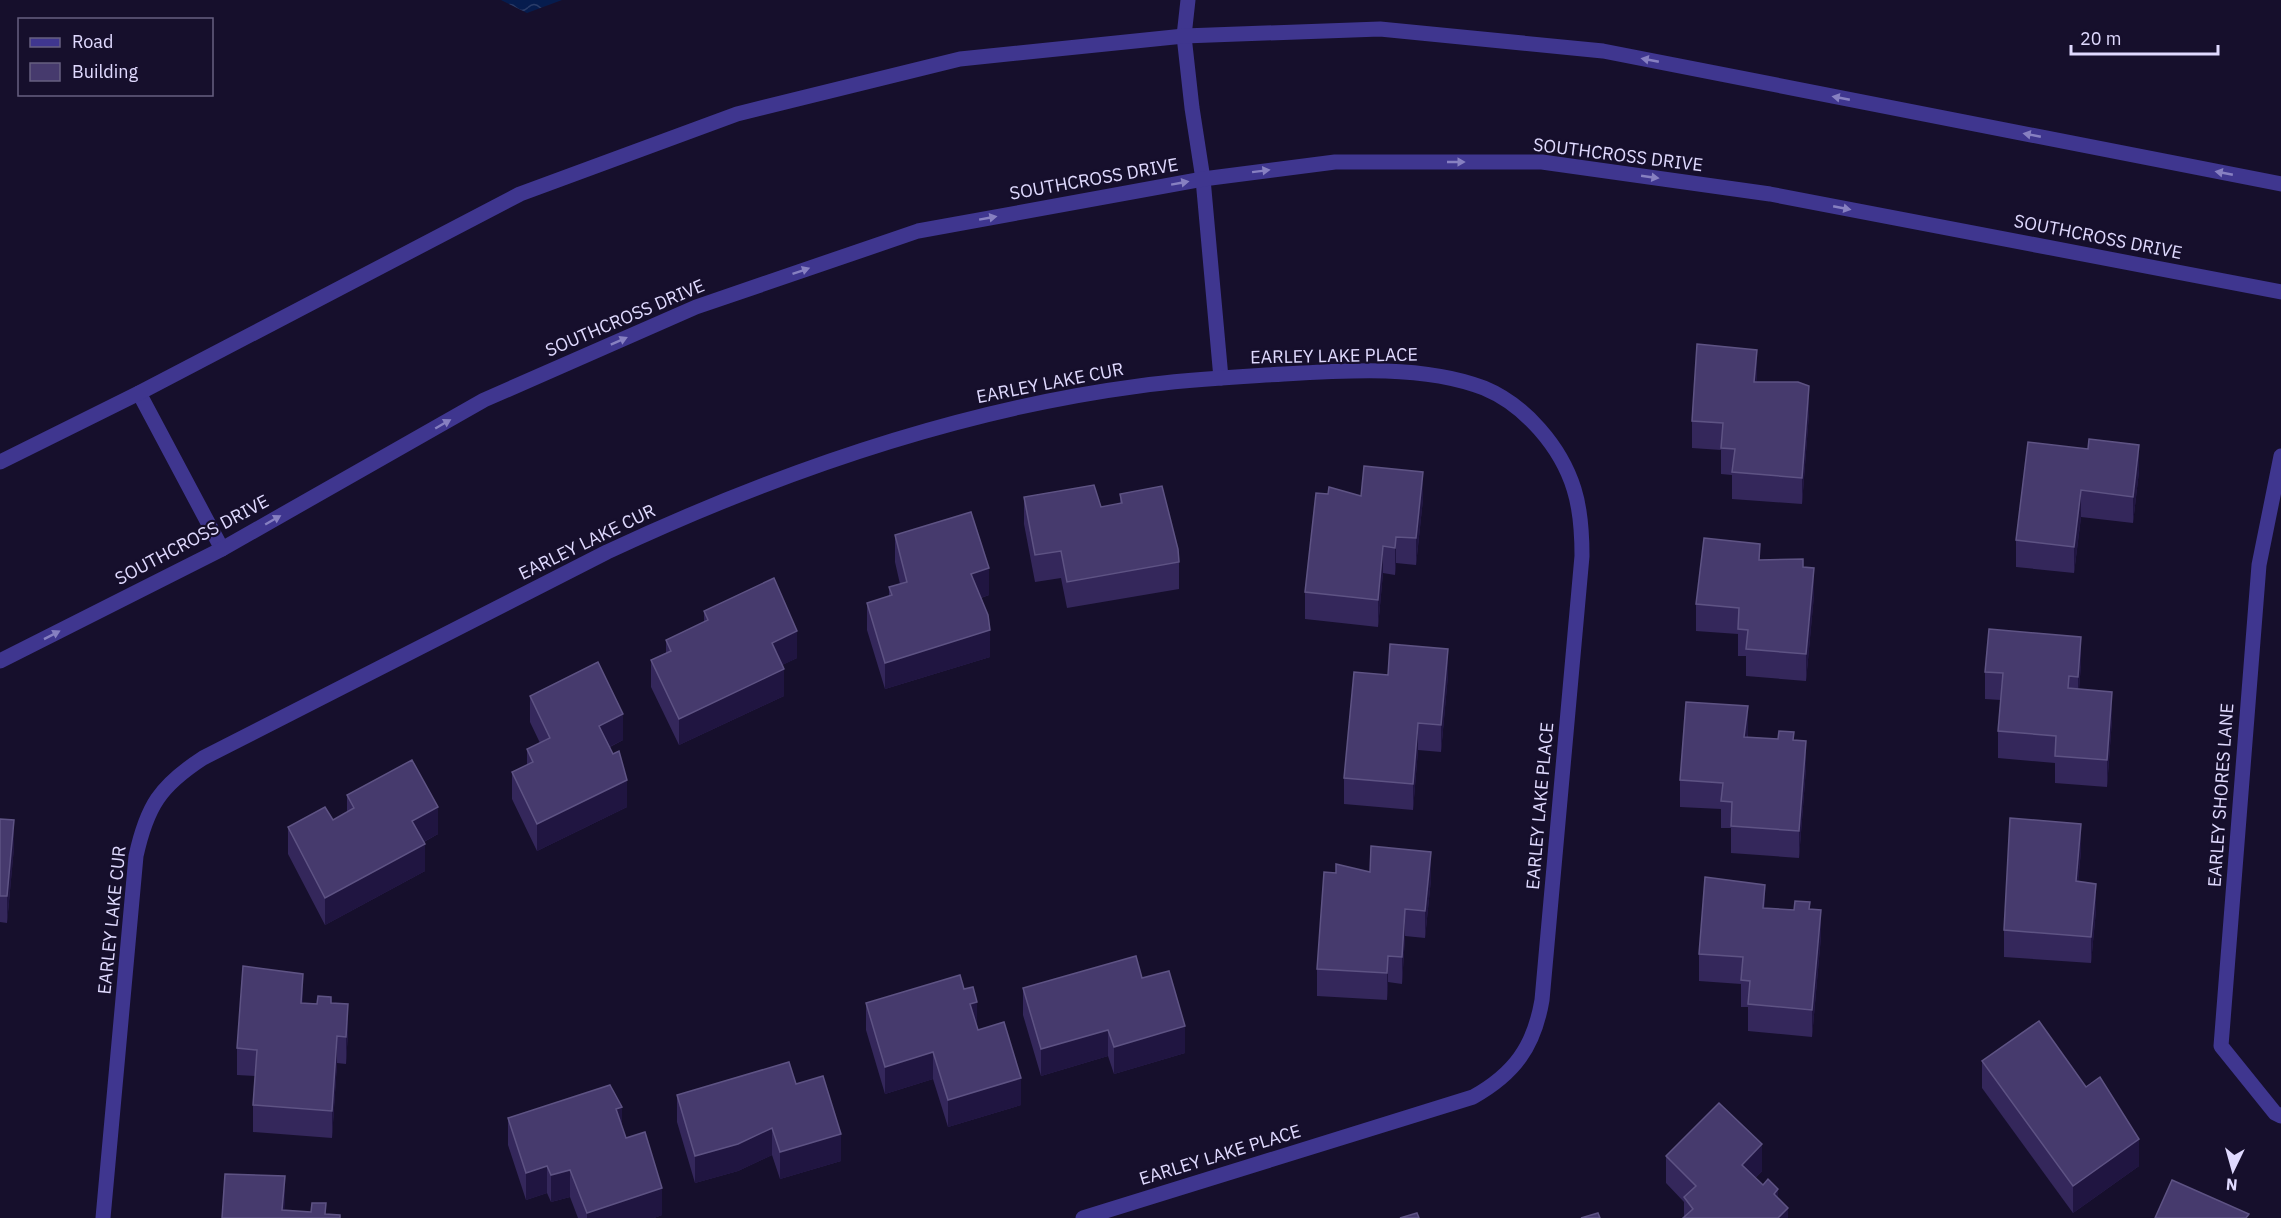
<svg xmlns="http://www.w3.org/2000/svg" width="2281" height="1218" font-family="'IBM Plex Sans',sans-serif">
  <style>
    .water { fill: url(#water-waves) }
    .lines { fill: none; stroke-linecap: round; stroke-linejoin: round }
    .minor { stroke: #3f368f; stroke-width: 15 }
    .wall { fill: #34275b }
    .shaded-wall { fill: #201541 }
    .building { fill: #463a6d; stroke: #5e5384; stroke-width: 1.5 }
    .oneway { fill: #8780c1 }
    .labels { text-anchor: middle; stroke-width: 4.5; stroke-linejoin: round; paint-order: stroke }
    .street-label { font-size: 18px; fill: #e0daff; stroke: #160f2c }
  </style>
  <defs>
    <pattern id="water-waves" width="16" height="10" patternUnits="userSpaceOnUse" patternTransform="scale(1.5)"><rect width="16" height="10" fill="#061c4e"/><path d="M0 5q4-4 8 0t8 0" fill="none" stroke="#2a3c69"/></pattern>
  </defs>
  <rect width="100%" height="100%" fill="#160f2c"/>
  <polygon class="water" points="501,0 562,0 527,13"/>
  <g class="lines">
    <g class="minor">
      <polyline points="1188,0 1184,36 1192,108 1203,179 1221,378"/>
      <polyline points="139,393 222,549"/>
      <polyline points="2281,456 2259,565 2221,1046 2275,1113 2281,1116"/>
      <polyline points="0,462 139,393 520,194 737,114 960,59 1184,36 1380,29 1603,51 2281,184"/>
      <polyline points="0,661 222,549 484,400 696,307 918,231 1203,179 1335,162 1542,162 1770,194 2281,292"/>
      <path d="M 103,1218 L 136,856 C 147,806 160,786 203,758 L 607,552 C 774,474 956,410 1139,386 C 1187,379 1236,377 1284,374 C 1347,370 1425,365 1484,388 C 1525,405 1561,447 1574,489 C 1581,511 1582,533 1582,556 L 1542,1000 C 1534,1047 1514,1074 1473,1097 L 1083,1218"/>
    </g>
  </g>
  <g class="wall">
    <polygon points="1757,376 1756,382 1809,413 1802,504 1732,499 1732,475 1721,474 1721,450 1692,448 1692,421"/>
    <polygon points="2028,442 2139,471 2133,523 2081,517 2074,573 2016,567 2016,540"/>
    <polygon points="1120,494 1179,562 1179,589 1067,608 1061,578 1035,582 1024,524 1024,497 1101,507 1120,504"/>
    <polygon points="1361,496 1423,499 1416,565 1396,563 1395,575 1383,573 1378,627 1305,619 1305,592"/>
    <polygon points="895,535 989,595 981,598 990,657 885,689 867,630 867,603 889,596 889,587 900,584 895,562"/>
    <polygon points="1760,560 1803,567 1814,595 1806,681 1746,676 1746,656 1738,656 1738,634 1696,631 1696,604"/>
    <polygon points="704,611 797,658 782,665 784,696 679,745 651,687 651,660 666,653 666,640 704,622"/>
    <polygon points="2081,664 2079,689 2112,719 2107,787 2055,783 2055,763 1998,758 1998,731 2001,700 1985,699 1985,672"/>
    <polygon points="1388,675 1448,675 1441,752 1418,750 1413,810 1344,804 1344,778"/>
    <polygon points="530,696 623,740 610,747 627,807 537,851 512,799 512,772 527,765 527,749 540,743 530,722"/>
    <polygon points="1748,733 1748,737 1794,740 1806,768 1799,858 1731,853 1731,828 1721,828 1721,809 1680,807 1680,780"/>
    <polygon points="347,795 438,834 424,842 425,871 325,925 288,854 288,827 333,820 347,813"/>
    <polygon points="0,819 14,847 7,923 0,922"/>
    <polygon points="2081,851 2078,881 2096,910 2091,963 2004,957 2004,930"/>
    <polygon points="1370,872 1431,879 1425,938 1405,936 1402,984 1388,982 1387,1000 1317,996 1317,969 1336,873"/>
    <polygon points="1765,908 1794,910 1810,909 1821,936 1812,1037 1748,1031 1748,1007 1741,1007 1741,984 1699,981 1699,954"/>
    <polygon points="1142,978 1185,1053 1114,1074 1108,1056 1041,1076 1023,1015 1023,988"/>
    <polygon points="303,1003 331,1003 348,1031 346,1064 337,1063 332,1138 253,1132 253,1105 255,1076 237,1075 237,1048"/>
    <polygon points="866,1003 977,1028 1021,1105 948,1127 933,1079 885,1094 866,1030"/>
    <polygon points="1982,1061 2139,1166 2073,1213 1982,1088"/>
    <polygon points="796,1084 841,1161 780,1179 772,1155 738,1171 695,1183 677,1122 677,1095"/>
    <polygon points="508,1118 622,1127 626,1138 662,1215 654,1218 578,1218 570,1197 551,1202 547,1193 526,1200 508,1145"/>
    <polygon points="1666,1156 1762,1171 1755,1178 1778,1198 1788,1218 1684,1217 1684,1202 1666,1183"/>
  </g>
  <g class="shaded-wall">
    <polygon points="1757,350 1757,376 1754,409 1754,382"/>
    <polygon points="1809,386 1809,413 1802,504 1802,478"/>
    <polygon points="2139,445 2139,471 2133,523 2133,497"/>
    <polygon points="1423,472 1423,499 1416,565 1416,538"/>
    <polygon points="2081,490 2081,517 2074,573 2074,547"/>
    <polygon points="1396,537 1396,563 1395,575 1395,548"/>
    <polygon points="1383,546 1383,573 1378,627 1378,600"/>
    <polygon points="989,568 989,595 971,601 971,574"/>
    <polygon points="1814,568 1814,595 1806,681 1806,654"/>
    <polygon points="990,630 990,657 885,689 885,663"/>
    <polygon points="797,631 797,658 772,670 772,643"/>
    <polygon points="2081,637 2081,664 2078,703 2078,677"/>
    <polygon points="1448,649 1448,675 1441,752 1441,725"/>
    <polygon points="784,669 784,696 679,745 679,719"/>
    <polygon points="2112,692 2112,719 2107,787 2107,760"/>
    <polygon points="1748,706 1748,733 1744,764 1744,737"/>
    <polygon points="623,714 623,740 599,752 599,726"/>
    <polygon points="1418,723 1418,750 1413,810 1413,784"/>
    <polygon points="1806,741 1806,768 1799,858 1799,831"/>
    <polygon points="627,780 627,807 537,851 537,824"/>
    <polygon points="438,807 438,834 412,848 412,821"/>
    <polygon points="14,820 14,847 7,923 7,896"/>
    <polygon points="2081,824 2081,851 2076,908 2076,881"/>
    <polygon points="425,844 425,871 325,925 325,898"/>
    <polygon points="1431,852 1431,879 1425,938 1425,911"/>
    <polygon points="2096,884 2096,910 2091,963 2091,937"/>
    <polygon points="1765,885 1765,912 1763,908"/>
    <polygon points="1405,909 1405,936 1402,984 1402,957"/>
    <polygon points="1821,910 1821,936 1812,1037 1812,1010"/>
    <polygon points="1388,956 1388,982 1387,1000 1387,973"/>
    <polygon points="303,974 303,1001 301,1030 301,1003"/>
    <polygon points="977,1002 977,1029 970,1004"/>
    <polygon points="348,1004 348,1031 346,1064 346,1037"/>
    <polygon points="1185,1026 1185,1053 1114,1074 1114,1047"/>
    <polygon points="1108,1030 1108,1056 1041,1076 1041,1049"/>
    <polygon points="337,1036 337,1063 332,1138 332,1111"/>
    <polygon points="933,1052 933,1079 885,1094 885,1067"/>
    <polygon points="1021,1078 1021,1105 948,1127 948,1100"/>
    <polygon points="622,1107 622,1134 616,1109"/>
    <polygon points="772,1128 772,1155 738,1171 695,1183 695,1156"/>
    <polygon points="841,1134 841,1161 780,1179 780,1152"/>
    <polygon points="2139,1139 2139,1166 2073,1213 2073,1186"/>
    <polygon points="1762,1144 1762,1171 1742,1191 1742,1165"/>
    <polygon points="547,1166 547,1193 526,1200 526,1173"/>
    <polygon points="570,1170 570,1197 551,1202 551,1175"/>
    <polygon points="285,1176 285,1203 284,1218 282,1218"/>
    <polygon points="662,1188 662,1215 654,1218 587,1218 587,1213"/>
    <polygon points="1778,1189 1778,1216 1774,1194"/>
    <polygon points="1788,1208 1788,1218 1778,1218"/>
  </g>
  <g class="building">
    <polygon points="1697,344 1757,350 1754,382 1798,382 1809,386 1802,478 1732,472 1735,449 1721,448 1723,423 1692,421"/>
    <polygon points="2089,439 2139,445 2133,497 2081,490 2074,547 2016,540 2028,442 2088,449"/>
    <polygon points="1364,466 1423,472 1416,538 1396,537 1395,548 1383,546 1378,600 1305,592 1316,493 1328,494 1329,487 1361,496"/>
    <polygon points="1094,485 1101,507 1122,503 1120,494 1162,486 1178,549 1179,562 1067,582 1061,551 1035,555 1024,497"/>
    <polygon points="971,512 989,568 971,574 988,615 990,630 885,663 867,603 892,595 889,587 907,582 895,535"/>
    <polygon points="1704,538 1760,544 1759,560 1803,559 1803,567 1814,568 1806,654 1746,649 1748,630 1738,629 1739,608 1696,604"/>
    <polygon points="774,578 797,631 772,643 784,669 679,719 651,660 671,651 666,640 708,620 704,611"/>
    <polygon points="1989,629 2081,637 2078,677 2069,676 2068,688 2112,692 2107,760 2055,756 2056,736 1998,731 2003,673 1985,672"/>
    <polygon points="1390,644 1448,649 1441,725 1418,723 1413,784 1344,778 1354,672 1388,675"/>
    <polygon points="598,662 623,714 599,726 613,754 619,751 627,780 537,824 512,772 533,762 527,749 550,738 530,696"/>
    <polygon points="1686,702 1748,706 1744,737 1778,739 1779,731 1794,732 1793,740 1806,741 1799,831 1731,826 1732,802 1721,801 1723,783 1680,780"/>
    <polygon points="412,760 438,807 412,821 425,844 325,898 288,827 325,807 333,820 354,808 347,795"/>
    <polygon points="2010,818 2081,824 2076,881 2096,884 2091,937 2004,930"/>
    <polygon points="0,819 14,820 7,896 0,896"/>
    <polygon points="1371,846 1431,852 1425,911 1405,909 1402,957 1388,956 1387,973 1317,969 1324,872 1336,873 1336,864 1370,872"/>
    <polygon points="1705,877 1765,885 1763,908 1794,910 1795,901 1810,902 1809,909 1821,910 1812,1010 1748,1004 1750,981 1741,980 1743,957 1699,954"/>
    <polygon points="1136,956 1142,978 1169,971 1185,1026 1114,1047 1108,1030 1041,1049 1023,988"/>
    <polygon points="243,966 303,974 301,1003 317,1004 318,996 331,997 331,1003 348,1004 346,1037 337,1036 332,1111 253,1105 257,1050 237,1048"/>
    <polygon points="960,975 964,989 973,987 977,1002 970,1004 978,1030 1004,1022 1021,1078 948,1100 933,1052 885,1067 866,1003"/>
    <polygon points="2039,1021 2086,1087 2100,1077 2139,1139 2073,1186 1982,1061"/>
    <polygon points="789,1062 796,1084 823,1076 841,1134 780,1152 772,1128 738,1144 695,1156 677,1095"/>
    <polygon points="610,1085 622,1107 616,1109 626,1138 645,1132 662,1188 587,1213 570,1170 551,1175 547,1166 526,1173 508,1118"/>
    <polygon points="1719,1103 1762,1144 1742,1165 1763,1185 1768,1179 1778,1189 1774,1194 1788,1208 1778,1218 1683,1218 1693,1209 1684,1197 1696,1186 1666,1156"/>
    <polygon points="225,1174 285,1176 282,1210 311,1212 312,1203 326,1203 325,1214 340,1215 340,1218 222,1218"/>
    <polygon points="2172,1180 2249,1214 2246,1218 2155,1218"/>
    <polygon points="1417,1213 1419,1218 1400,1218"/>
    <polygon points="1598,1213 1600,1218 1581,1218"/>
  </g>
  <defs><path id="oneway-solid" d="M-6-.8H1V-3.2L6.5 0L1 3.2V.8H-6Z" transform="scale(1.5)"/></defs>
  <g class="oneway">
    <use href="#oneway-solid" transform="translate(1650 60) rotate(-169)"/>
    <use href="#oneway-solid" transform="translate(1841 98) rotate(-169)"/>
    <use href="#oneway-solid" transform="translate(2032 135) rotate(-169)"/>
    <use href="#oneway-solid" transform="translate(1456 162)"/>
    <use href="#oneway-solid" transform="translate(1261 171) rotate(-7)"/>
    <use href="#oneway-solid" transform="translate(2224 173) rotate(-169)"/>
    <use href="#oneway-solid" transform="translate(1650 177) rotate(8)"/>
    <use href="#oneway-solid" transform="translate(1180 183) rotate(-10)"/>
    <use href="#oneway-solid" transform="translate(1842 208) rotate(11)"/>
    <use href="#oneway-solid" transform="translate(988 218) rotate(-10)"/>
    <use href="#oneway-solid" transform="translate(801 271) rotate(-19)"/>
    <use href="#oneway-solid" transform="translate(619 341) rotate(-24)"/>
    <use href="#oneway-solid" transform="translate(443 424) rotate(-30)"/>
    <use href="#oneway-solid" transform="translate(273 520) rotate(-30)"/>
    <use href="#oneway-solid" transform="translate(52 635) rotate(-27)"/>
  </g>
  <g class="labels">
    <g class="street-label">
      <text transform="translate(1618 155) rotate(7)" y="6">SOUTHCROSS DRIVE</text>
      <text transform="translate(1094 179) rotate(-10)" y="6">SOUTHCROSS DRIVE</text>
      <text transform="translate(2098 237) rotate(11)" y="6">SOUTHCROSS DRIVE</text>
      <text transform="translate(625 318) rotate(-23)" y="6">SOUTHCROSS DRIVE</text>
      <text transform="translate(1334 356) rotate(-1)" y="6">EARLEY LAKE PLACE</text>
      <text transform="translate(1050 383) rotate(-11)" y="6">EARLEY LAKE CUR</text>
      <text transform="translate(192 540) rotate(-28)" y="6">SOUTHCROSS DRIVE</text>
      <text transform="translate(587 542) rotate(-26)" y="6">EARLEY LAKE CUR</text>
      <text transform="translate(2221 795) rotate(-86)" y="6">EARLEY SHORES LANE</text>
      <text transform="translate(1540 806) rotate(-85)" y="6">EARLEY LAKE PLACE</text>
      <text transform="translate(112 920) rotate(-84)" y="6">EARLEY LAKE CUR</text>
      <text transform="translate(1220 1155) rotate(-17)" y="6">EARLEY LAKE PLACE</text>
    </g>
  </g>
  <rect x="18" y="18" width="195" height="78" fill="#160f2c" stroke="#676080" stroke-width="1.5"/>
  <rect x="30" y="38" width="30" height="9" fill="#3f368f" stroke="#676080" stroke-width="1.5"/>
  <text x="72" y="48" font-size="18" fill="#e0daff">Road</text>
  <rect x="30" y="63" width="30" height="18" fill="#463a6d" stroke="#676080" stroke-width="1.5"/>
  <text x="72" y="78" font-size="18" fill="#e0daff">Building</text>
  <g transform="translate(2233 1170) rotate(185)" stroke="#160f2c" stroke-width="4.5" paint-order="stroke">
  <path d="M0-4.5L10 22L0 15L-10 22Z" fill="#e0daff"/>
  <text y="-9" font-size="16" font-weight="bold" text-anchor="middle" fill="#e0daff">N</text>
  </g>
  <path d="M2071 45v9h147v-9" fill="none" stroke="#e0daff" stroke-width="3"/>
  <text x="2080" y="45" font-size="18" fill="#e0daff" stroke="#160f2c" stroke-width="4.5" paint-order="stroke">20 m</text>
</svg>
